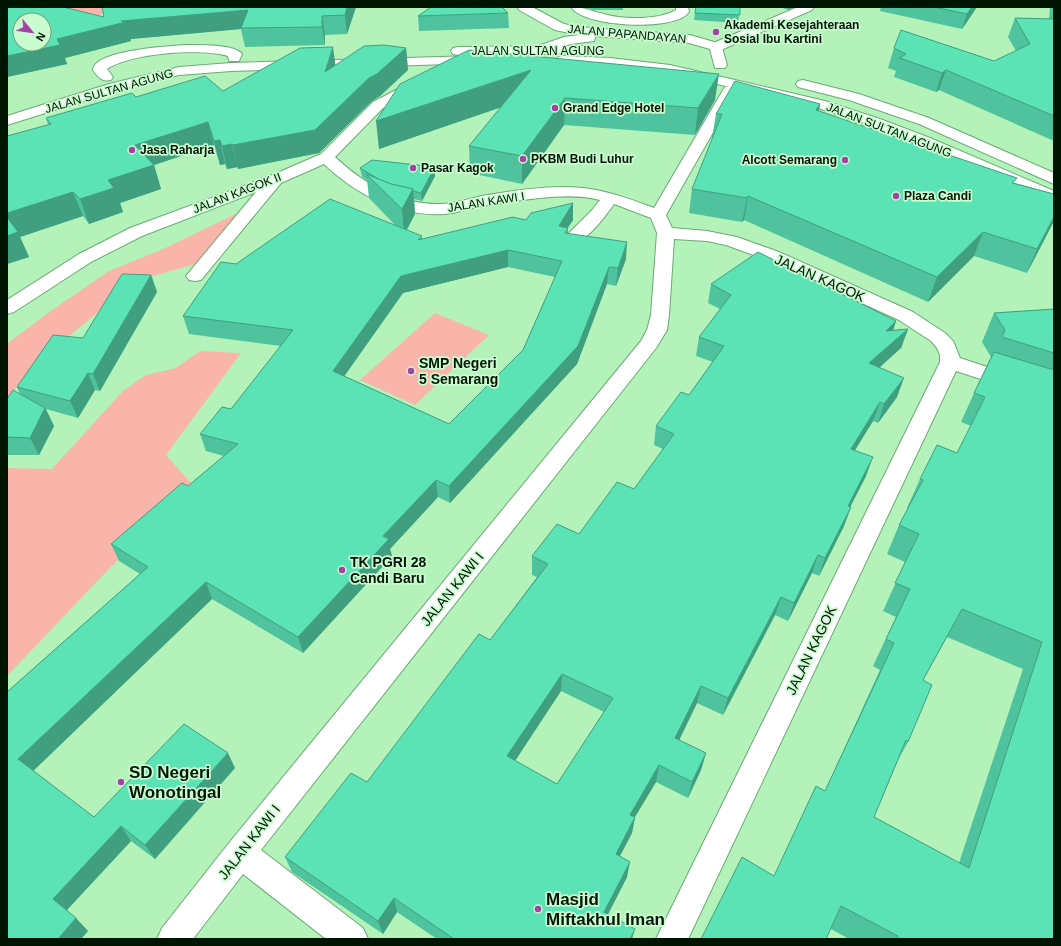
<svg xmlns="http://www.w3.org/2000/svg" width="1061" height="946" font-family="Helvetica,sans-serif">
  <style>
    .green { fill: #fab5ab }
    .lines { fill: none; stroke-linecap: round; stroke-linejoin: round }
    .minor-casing { stroke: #6ba974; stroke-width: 2 }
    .major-casing { stroke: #6ba974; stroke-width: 2 }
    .highway-casing { stroke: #6ba974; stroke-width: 2 }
    .minor { fill: #fff; fill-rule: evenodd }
    .major { fill: #fff; fill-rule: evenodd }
    .highway { fill: #fff; fill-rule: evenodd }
    .wall { fill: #4ec39d; fill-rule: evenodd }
    .shaded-wall { fill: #409f7f }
    .building { fill: #5be3b6; stroke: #409f7f; fill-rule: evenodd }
    .poi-dot { fill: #a641a5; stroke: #c9fdcf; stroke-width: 1.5 }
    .labels { text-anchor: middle; stroke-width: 3.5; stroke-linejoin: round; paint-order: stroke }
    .far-poi-label { font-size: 12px; font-weight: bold; fill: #001403; stroke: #c9fdcf; text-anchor: start }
    .far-street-label { font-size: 12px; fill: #001403; stroke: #c9fdcf }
    .street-label { font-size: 14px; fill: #001403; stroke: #c9fdcf }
    .poi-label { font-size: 14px; font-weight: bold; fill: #001403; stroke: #c9fdcf; text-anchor: start }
    .near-poi-label { font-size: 17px; font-weight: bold; fill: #001403; stroke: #c9fdcf; text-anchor: start }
  </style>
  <rect width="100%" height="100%" fill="#b3f3ba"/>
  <g class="green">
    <polygon points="50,7 134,7 90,17"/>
    <polygon points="242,211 199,263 128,283 97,313 36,363 7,399 7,344 48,313 109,271 163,249"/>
    <polygon points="435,313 489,335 415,405 360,380"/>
    <polygon points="200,351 241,353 166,455 191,483 7,676 7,468 52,469 123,391 146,375 176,368"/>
  </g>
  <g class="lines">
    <defs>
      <g id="minor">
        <path d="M 571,7 C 586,7 590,11 604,14 C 624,20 658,20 676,10 L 676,7 L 688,7 L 689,12 C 676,32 582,27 571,7 Z"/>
        <polygon points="798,7 814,7 812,10 721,50 711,50 709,47 711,44"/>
        <path d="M 187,45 C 200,45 234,44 242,54 L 239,61 L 229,61 L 228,56 C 200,48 131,53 107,69 L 113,77 L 111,80 C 102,82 98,77 93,70 C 94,50 171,46 187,45 Z"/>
        <path d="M 419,78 L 424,79 L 426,82 L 424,85 L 383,108 L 335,157 C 364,184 399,205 440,204 C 454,204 468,199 482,196 C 509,191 538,187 566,187 C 597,187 625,197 654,208 L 723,90 L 725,87 L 730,86 L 735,87 L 737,90 L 666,215 L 672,228 L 707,231 L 737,237 L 779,252 L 913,312 L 945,333 L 953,341 L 960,358 L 1054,389 L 1054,403 L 956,371 L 688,939 L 656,939 L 940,362 L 940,355 L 937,348 L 931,341 L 899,320 L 767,260 L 726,245 L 707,241 L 674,239 L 669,315 L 667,330 L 656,348 L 261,850 L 363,928 L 368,939 L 326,939 L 243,874 L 193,939 L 157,939 L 162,928 L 229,843 L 641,341 L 647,330 L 651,315 L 657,233 L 651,218 L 614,204 C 607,214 592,234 582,239 C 578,242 574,241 570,240 L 567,236 L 570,232 L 592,210 L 600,200 C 581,195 560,196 540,198 C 520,200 501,203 482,206 C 470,208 457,213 444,214 C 399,217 355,194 324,164 L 281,183 L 201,280 L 195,281 L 189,280 L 186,276 L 256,192 L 142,236 L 91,262 L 14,312 L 7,314 L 7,300 L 79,254 L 130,228 L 270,176 L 321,154 L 373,102 Z"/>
      </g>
      <polygon id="major" points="517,7 532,7 564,24 577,27 690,35 721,44 727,65 725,68 715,68 710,49 689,43 594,36 595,38 594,41 571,44 540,54 535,53 533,50 535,47 564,37 579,35 555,30 519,10"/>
      <g id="highway">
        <polygon points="582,46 587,47 589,50 587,53 458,55 453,54 451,51 453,48 458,47"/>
        <polygon points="476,56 481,57 483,60 481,63 231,71 179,75 119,90 7,125 7,116 109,84 179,67 231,63"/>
        <polygon points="563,56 610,58 670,65 825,101 880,119 930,138 1054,191 1054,202 920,144 870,125 815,107 670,73 610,66 558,63 556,60 558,57"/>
        <polygon points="803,80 859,94 929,118 1054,173 1054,184 919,124 849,100 798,87 796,84 798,81"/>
      </g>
    </defs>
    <use href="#minor" class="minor-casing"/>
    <use href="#major" class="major-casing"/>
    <use href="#highway" class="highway-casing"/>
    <use href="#minor" class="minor"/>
    <use href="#major" class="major"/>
    <use href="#highway" class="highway"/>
  </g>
  <g class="wall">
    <polygon points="102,7 356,7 347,34 325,35 325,45 245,47 241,29 131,39 131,41 65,58 67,64 7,77 104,17"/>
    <polygon points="585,7 623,7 623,10 593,10"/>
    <polygon points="740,7 738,23 694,20 695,13"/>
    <polygon points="780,7 794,7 788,10"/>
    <polygon points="881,7 977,7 962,29 880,11"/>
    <polygon points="1050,7 1054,7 1054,141 939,90 936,92 894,77 896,71 888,68 894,48 994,61 1016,51 1008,37 1015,18 1049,19"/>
    <polygon points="508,13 509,28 419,31 418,16"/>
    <polygon points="406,48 408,70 380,96 372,101 319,153 238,169 238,167 227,169 225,164 220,165 214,145 154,165 161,189 120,203 123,212 89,224 83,216 20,237 29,257 7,264 48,124 46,118 136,97 223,91 336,65"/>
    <polygon points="400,84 715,100 695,135 564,125 522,184 470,173 469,146 501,107 379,149"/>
    <polygon points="820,104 819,111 1015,183 1054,194 1054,221 1027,273 974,256 928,302 744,220 742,222 689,213 692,189 713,137 712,137 716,114"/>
    <path d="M 435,167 L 435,176 L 422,201 L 414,199 L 415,214 L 407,230 L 422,236 L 422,239 L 526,220 L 573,203 L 573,220 L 567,228 L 568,228 L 568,233 L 626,259 L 616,286 L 607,284 L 577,364 L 450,503 L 438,497 L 390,549 L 392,556 L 303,653 L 212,599 L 33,771 L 94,817 L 235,768 L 155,859 L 131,841 L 67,910 L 88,931 L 81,939 L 7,939 L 7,692 L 140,574 L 119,561 L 111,544 L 188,486 L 224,456 L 206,451 L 200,434 L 231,409 L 281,346 L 189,334 L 183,316 L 236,264 L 396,226 L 369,198 L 367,180 L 362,177 L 360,168 ZM 508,267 L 555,277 L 523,350 L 449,424 L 344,376 L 403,293 Z"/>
    <polygon points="151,275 157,292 100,391 95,390 78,418 46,409 54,426 39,455 7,455 7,399 20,394 17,387 83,338"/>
    <path d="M 711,284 L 896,321 L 893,330 L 908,329 L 901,348 L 879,368 L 897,397 L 878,423 L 873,421 L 855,450 L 866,476 L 850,507 L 851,507 L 844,526 L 819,576 L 812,573 L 788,621 L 775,615 L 723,715 L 697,703 L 679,740 L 706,753 L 701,770 L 688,798 L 656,782 L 635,817 L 632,833 L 620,856 L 627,877 L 608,914 L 632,939 L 437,939 L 397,912 L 383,934 L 292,872 L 285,857 L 367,782 L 490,640 L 537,577 L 532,575 L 532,556 L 579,534 L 634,489 L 663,449 L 654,445 L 656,426 L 689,395 L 713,362 L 696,356 L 699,337 L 720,309 L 708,303 ZM 561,691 L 604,712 L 557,784 L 515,761 Z"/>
    <path d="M 1054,309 L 1054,939 L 849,939 L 831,929 L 774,876 L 825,791 L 880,670 L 873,666 L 896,617 L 883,611 L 905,562 L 887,554 L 899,525 L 908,508 L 907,508 L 920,479 L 957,453 L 971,426 L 961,422 L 974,393 L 991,357 L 982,342 L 994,313 ZM 947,637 L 1023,669 L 959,863 L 874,817 L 898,760 L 908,742 L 923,680 Z"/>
  </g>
  <g class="shaded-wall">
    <polygon points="347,7 356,7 347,34 345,15"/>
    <polygon points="789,7 794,7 788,10"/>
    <polygon points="972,7 977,7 962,29 967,14"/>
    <polygon points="248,10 241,28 241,29 131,39 131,41 65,58 67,64 7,77 7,56 57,39 121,21"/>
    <polygon points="322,16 325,35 325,45 322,27"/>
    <polygon points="333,47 336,69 325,72"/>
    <polygon points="406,48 408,70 380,96 372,101 319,153 238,169 233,145 369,78"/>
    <polygon points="531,70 531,97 379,149 376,121"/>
    <polygon points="946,70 939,90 936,92 942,73"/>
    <polygon points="719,74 715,100 695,135 698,108"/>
    <polygon points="565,98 564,125 522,184 522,156"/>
    <polygon points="820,104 815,127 816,110"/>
    <polygon points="208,122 214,145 142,169 135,145"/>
    <polygon points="220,140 225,164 220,165 214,141"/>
    <polygon points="232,144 238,167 227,169 222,146"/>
    <polygon points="154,165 161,189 120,203 123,212 89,224 80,199 108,180"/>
    <polygon points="435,167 435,176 422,201 421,193"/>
    <polygon points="413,189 415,214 404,234 402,209"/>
    <polygon points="73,192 83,216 20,237 29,257 7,264 7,213"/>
    <polygon points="748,196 744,220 742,222 747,198"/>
    <polygon points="573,203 573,220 558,243 559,226"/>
    <polygon points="1054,217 1054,221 1027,273 1037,249"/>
    <polygon points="983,232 974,256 928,302 937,277"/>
    <polygon points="627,242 626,259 616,286 618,268"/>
    <polygon points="508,250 508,267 403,293 336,388 333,371 401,276"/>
    <polygon points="609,267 607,284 577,364 450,503 449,486"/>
    <polygon points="151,275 157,292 100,391 93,374"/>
    <polygon points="896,321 890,340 886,331"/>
    <polygon points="908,329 901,348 863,382 869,363"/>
    <polygon points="88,373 95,390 78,418 70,401"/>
    <polygon points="904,378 897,397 878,423 884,404"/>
    <polygon points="880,402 873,421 844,468 851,449"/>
    <polygon points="45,408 54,426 39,455 30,438"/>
    <polygon points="873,457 866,476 841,525 848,506"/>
    <polygon points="436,480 438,497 390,549 392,556 303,653 298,637 383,536"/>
    <polygon points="851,507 844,526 819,576 825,558"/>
    <polygon points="818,555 812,573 788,621 794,603"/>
    <polygon points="206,582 212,599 30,774 18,759"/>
    <polygon points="781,597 775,615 723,715 728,698"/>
    <polygon points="562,674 561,691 507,773 507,756"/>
    <polygon points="701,686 697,703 672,755 675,738"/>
    <polygon points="228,753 235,768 155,859 145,845"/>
    <polygon points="706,753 701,770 688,798 692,782"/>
    <polygon points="659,765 656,782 627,830 630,815"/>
    <polygon points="635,817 632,833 613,869 616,854"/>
    <polygon points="121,826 131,841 65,912 53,899"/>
    <polygon points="630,862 627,877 602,926 604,912"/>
    <polygon points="394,898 397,912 383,934 378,921"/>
    <polygon points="76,918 88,931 81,939 58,939"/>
    <polygon points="635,929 632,939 630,939"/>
  </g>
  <g class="building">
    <path d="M 7,7 L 63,7 L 104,17 L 102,7 L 347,7 L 345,15 L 322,16 L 322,27 L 241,28 L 248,10 L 121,21 L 126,22 L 57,39 L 60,45 L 7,56 ZM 20,20 L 44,20 L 44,44 L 20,44 Z"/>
    <polygon points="431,7 502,7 508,13 418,16"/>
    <polygon points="696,7 740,7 740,15 695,13"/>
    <polygon points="934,7 972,7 967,14"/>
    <polygon points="1015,18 1054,19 1054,116 946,70 942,73 900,58 906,54 894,48 901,30 994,61 1030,44"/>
    <polygon points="384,45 406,48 377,74 369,78 315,130 233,145 232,144 222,146 220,140 214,141 208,122 135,145 154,165 108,180 114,188 80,199 73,192 7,213 7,136 51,124 46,118 132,93 136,97 205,76 223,91 300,48 333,47 325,72 364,46"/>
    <polygon points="469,50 719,74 698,108 565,98 522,156 469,146 531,70 376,121 400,84"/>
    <polygon points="735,81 820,104 816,110 1017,178 1012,183 1054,194 1054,217 1037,249 983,232 937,277 748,196 747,198 692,189 722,114 716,114"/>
    <polygon points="372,160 435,167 421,193 413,191 413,189 391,184 380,180 360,168"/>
    <polygon points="366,174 391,184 413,189 402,209"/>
    <path d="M 330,199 L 422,236 L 418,240 L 513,217 L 526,220 L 531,213 L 573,203 L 559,226 L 568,228 L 565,233 L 627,242 L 618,268 L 609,267 L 578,346 L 449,486 L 436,480 L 383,536 L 389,539 L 298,637 L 206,582 L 18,759 L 94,817 L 184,724 L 228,753 L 145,845 L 121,826 L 53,899 L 76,918 L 58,939 L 7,939 L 7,692 L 148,567 L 111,544 L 182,483 L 188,486 L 238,444 L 200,434 L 222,407 L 231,409 L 293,330 L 183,316 L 221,262 L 236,264 ZM 508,250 L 562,261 L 523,350 L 449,424 L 333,371 L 401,276 Z"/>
    <polygon points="7,217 18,232 7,236"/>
    <path d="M 758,252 L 896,321 L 886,331 L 908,329 L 869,363 L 904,378 L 884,404 L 880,402 L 851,449 L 873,457 L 848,506 L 851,507 L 825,558 L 818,555 L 794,603 L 781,597 L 728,698 L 701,686 L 675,738 L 706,753 L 692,782 L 659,765 L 630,815 L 635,817 L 616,854 L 630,862 L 604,912 L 635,929 L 630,939 L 454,939 L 394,898 L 378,921 L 285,857 L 351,773 L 367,782 L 479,634 L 490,640 L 548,564 L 532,556 L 557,524 L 579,534 L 617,482 L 634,489 L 674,434 L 656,426 L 681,392 L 689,395 L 724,346 L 699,337 L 731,295 L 711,284 ZM 562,674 L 613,698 L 557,784 L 507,756 Z"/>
    <polygon points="122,274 151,275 93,374 88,373 70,401 17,387 53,335 83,338"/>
    <polygon points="1054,309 1054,353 1002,337 1005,330 994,313"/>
    <path d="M 994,352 L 1054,370 L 1054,939 L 897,939 L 898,936 L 841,906 L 826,939 L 701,939 L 742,857 L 774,876 L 816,786 L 825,791 L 894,643 L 886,639 L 910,589 L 895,583 L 919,534 L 899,525 L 923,480 L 920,479 L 937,445 L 957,453 L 985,397 L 974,393 ZM 962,609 L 1042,642 L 969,868 L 874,817 L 906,740 L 908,742 L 932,685 L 923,680 Z"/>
    <polygon points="13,390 45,408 30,438 7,437 7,399"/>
  </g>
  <g class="poi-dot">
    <circle cx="716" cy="32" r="4"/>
    <circle cx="555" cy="108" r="4"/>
    <circle cx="132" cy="150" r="4"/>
    <circle cx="523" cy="159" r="4"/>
    <circle cx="845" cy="160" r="4"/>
    <circle cx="413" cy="168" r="4"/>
    <circle cx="896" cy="196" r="4"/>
    <circle cx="411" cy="371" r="4"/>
    <circle cx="342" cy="570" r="4"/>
    <circle cx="121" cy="782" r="4"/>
    <circle cx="538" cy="909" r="4"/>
  </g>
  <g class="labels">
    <g class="far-poi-label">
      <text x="724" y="29">Akademi Kesejahteraan<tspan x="724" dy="14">Sosial Ibu Kartini</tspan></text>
      <text x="563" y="112">Grand Edge Hotel</text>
      <text x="140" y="154">Jasa Raharja</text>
      <text x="531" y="163">PKBM Budi Luhur</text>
      <text x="837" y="164" text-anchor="end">Alcott Semarang</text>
      <text x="421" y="172">Pasar Kagok</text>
      <text x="904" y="200">Plaza Candi</text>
    </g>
    <g class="far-street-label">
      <text transform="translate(627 34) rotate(5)" y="4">JALAN PAPANDAYAN</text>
      <text x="538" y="55">JALAN SULTAN AGUNG</text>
      <text transform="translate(109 91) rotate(-16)" y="4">JALAN SULTAN AGUNG</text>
      <text transform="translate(889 130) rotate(21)" y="4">JALAN SULTAN AGUNG</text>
      <text transform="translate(237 193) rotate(-21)" y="4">JALAN KAGOK II</text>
      <text transform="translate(486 202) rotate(-9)" y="4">JALAN KAWI I</text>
    </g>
    <g class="street-label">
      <text transform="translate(820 278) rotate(24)" y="5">JALAN KAGOK</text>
      <text transform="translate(452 589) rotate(-51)" y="5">JALAN KAWI I</text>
      <text transform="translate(811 650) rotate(-64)" y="5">JALAN KAGOK</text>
      <text transform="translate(249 842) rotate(-52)" y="5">JALAN KAWI I</text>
    </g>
    <g class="poi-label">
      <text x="419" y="368">SMP Negeri<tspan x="419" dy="16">5 Semarang</tspan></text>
      <text x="350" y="567">TK PGRI 28<tspan x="350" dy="16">Candi Baru</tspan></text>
    </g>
    <g class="near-poi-label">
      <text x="129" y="778">SD Negeri<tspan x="129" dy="20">Wonotingal</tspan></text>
      <text x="546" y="905">Masjid<tspan x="546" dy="20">Miftakhul Iman</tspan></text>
    </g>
  </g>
  <rect width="1061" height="946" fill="none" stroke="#001403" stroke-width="16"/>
  <g transform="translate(32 32) rotate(119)"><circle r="19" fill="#c9fdcf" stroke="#79a07d"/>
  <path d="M0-3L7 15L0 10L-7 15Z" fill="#a641a5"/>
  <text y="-6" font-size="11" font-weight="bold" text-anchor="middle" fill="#001403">N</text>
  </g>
</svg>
